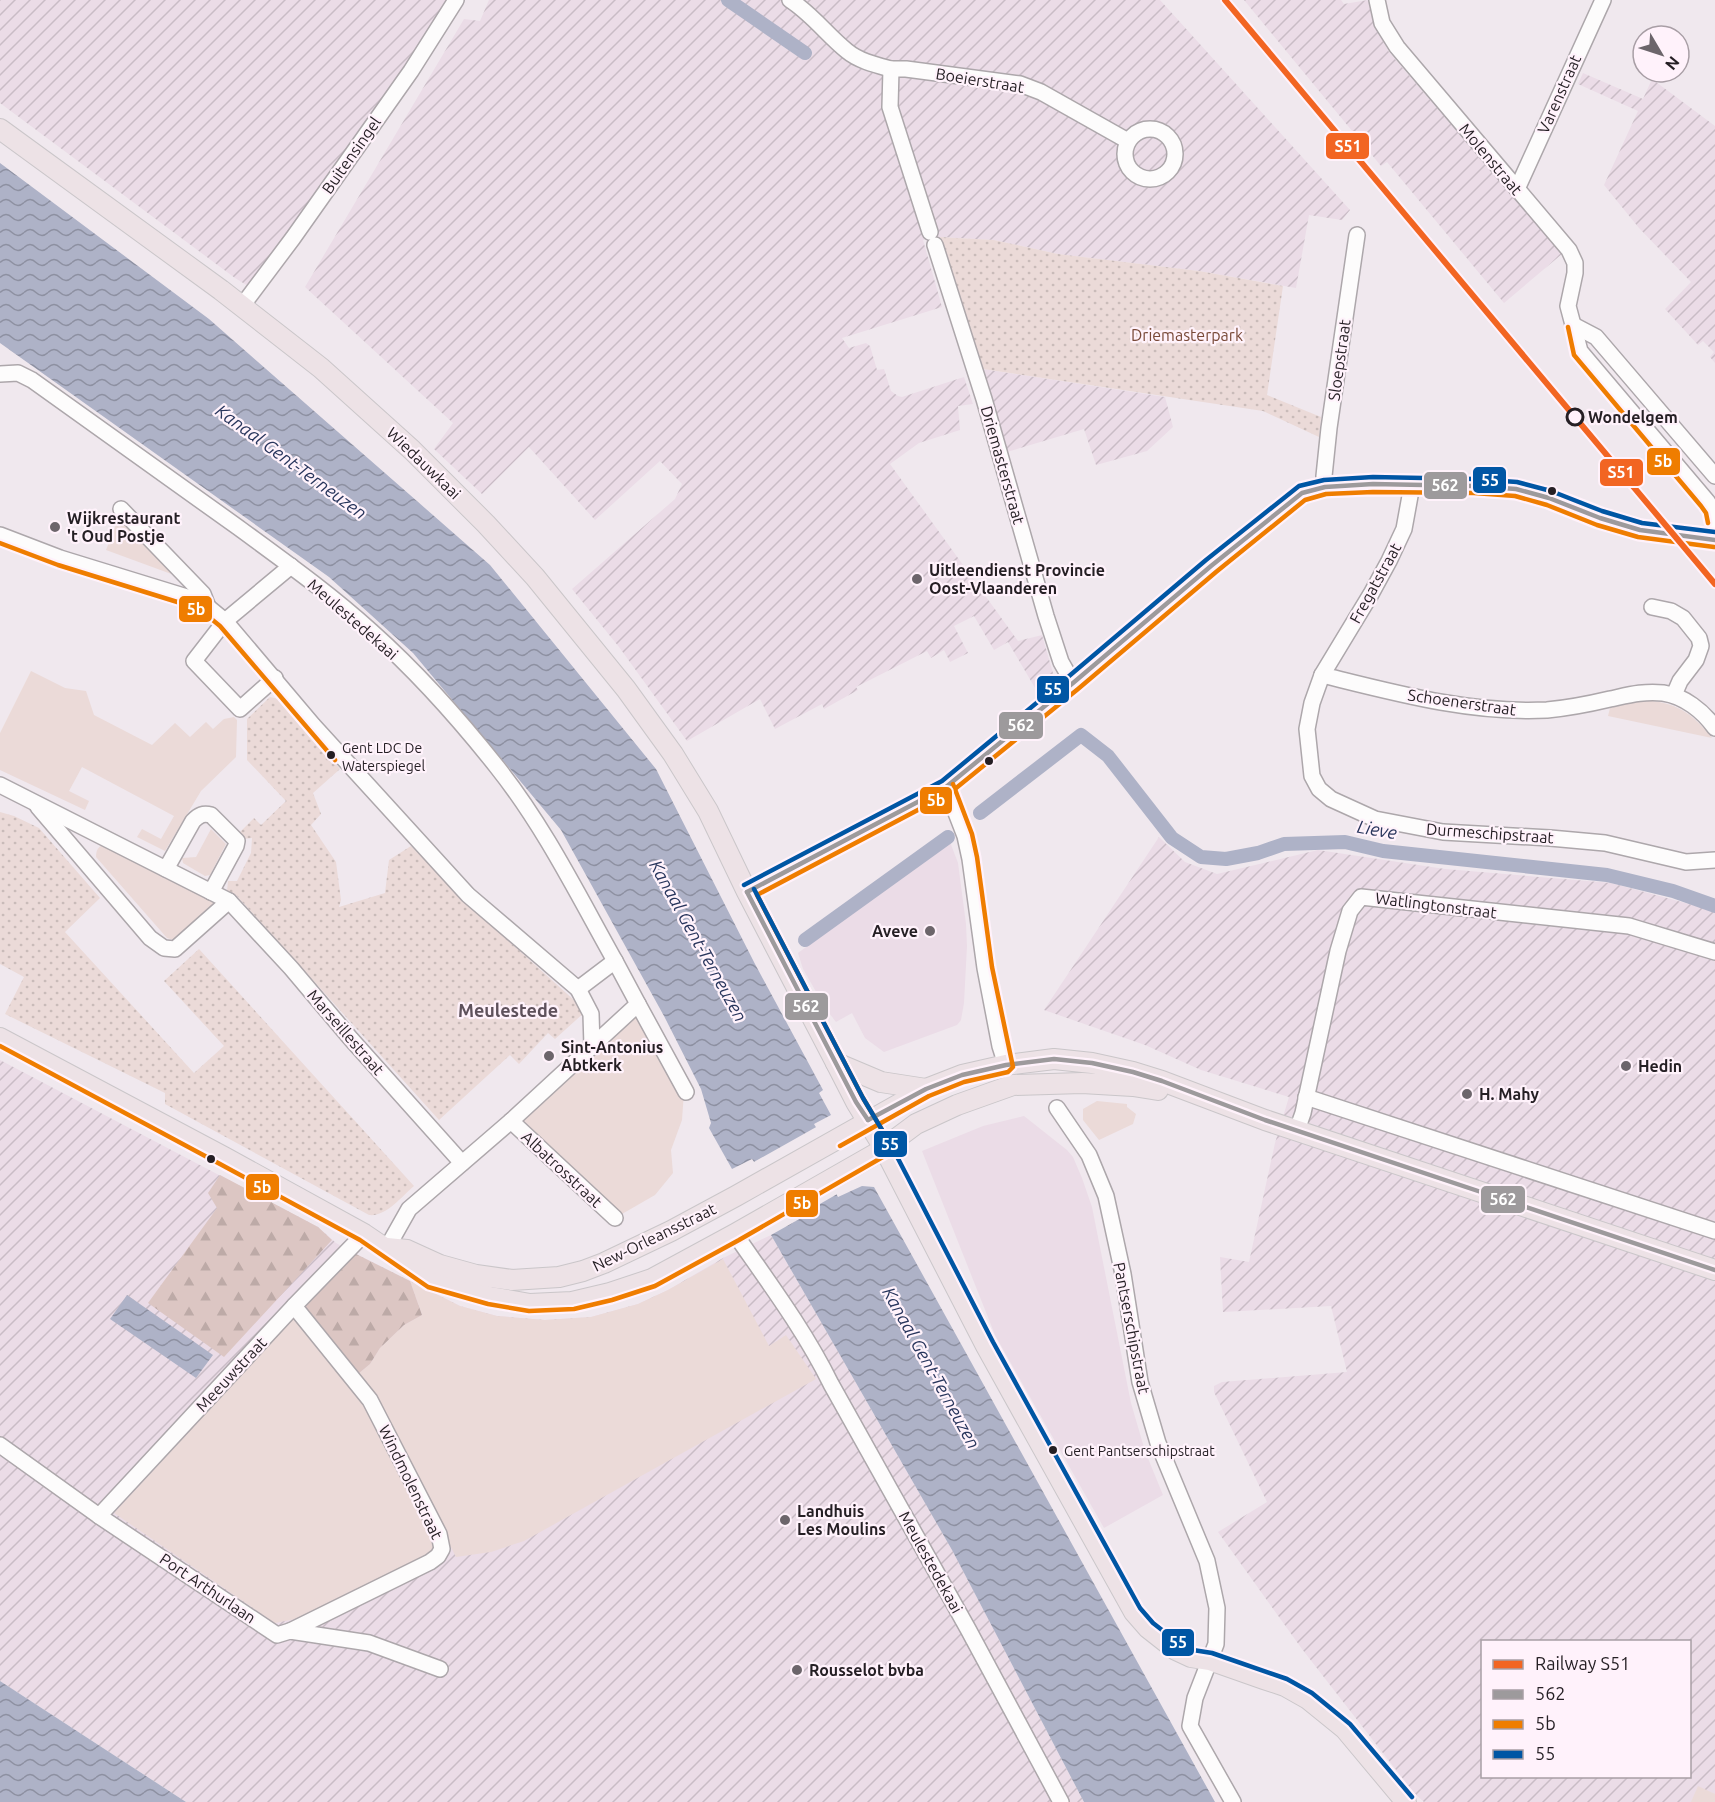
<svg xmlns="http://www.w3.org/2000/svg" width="1715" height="1802" font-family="Ubuntu,sans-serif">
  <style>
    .built { fill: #ebdce7 }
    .industrial { fill: url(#industrial-furrows); fill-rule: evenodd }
    .grass { fill: #ebdad8 }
    .forest { fill: url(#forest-firs) }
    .park { fill: url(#park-dots) }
    .water { fill: url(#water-waves) }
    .pier { fill: #f0e8ee }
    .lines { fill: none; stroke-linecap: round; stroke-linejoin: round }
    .canal { stroke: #aeb2c7; stroke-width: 14 }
    .minor-casing { stroke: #ada7ab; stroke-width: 18 }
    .major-casing { stroke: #cac6c9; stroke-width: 22 }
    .minor { stroke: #fdfcfc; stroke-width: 15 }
    .major { stroke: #ede2e6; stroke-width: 20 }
    .bus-1-casing { stroke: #fff2fb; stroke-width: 9 }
    .bus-2-casing { stroke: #fff2fb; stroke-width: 9 }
    .bus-3-casing { stroke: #fff2fb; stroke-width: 9 }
    .bus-1 { stroke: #9d9a9c; stroke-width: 4.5 }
    .bus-2 { stroke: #ef7d00; stroke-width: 4.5 }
    .bus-3 { stroke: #0056a4; stroke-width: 4.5 }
    .rail-1-casing { stroke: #fff2fb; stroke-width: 10 }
    .rail-1 { stroke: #f26522; stroke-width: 6 }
    .stop-dot { fill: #fff2fb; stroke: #251f24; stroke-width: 3 }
    .bus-dot { fill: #251f24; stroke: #fff2fb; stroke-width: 2 }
    .poi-dot { fill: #6c656b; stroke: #fff2fb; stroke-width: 2 }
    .labels { text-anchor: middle; stroke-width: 4.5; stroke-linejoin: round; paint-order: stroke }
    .bus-label { font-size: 14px; fill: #251f24; stroke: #fff2fb; text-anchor: start }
    .street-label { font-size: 16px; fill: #251f24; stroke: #fff2fb }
    .park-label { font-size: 16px; fill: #794938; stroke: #fff2fb }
    .stop-label { font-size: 16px; font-weight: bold; fill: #251f24; stroke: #fff2fb; text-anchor: start }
    .poi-label { font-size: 16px; font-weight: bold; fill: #251f24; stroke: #fff2fb; text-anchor: start }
    .water-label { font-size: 18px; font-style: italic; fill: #28355c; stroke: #fff2fb }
    .neighbourhood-label { font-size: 18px; font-weight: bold; fill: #5e515b; stroke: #fff2fb }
    .line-badge { stroke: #fff2fb; stroke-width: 2 }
    .badge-label { font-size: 16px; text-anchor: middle; font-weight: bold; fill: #fff }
  </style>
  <defs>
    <pattern id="industrial-furrows" width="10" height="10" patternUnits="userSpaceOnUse" patternTransform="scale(1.5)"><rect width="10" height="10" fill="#ebdce7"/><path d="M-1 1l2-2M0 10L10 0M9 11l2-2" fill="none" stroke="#c9bcc6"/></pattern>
    <pattern id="forest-firs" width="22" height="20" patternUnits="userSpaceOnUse" patternTransform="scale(1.5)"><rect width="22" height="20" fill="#dcc6c3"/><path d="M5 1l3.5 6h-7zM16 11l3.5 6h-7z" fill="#bdaaa7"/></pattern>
    <pattern id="park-dots" width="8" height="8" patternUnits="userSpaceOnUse" patternTransform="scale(1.5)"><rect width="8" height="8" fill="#ebdad8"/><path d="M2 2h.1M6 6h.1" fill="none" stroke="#c9bbb9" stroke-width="1.8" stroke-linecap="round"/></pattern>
    <pattern id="water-waves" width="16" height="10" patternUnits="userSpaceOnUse" patternTransform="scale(1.5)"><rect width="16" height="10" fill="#aeb2c7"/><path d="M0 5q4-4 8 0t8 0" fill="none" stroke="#8d90a1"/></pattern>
  </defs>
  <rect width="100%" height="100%" fill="#f0e8ee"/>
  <g class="built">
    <polygon points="950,842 958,863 966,924 967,946 964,1003 961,1020 957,1025 884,1052 865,1038 852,1013 836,1022 826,1009 803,969 798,953"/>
    <polygon points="1024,1116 1067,1150 1073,1157 1082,1178 1092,1207 1131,1403 1145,1451 1163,1495 1104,1528 995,1335 922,1151 983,1126"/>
  </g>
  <g class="industrial">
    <polygon points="0,0 446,0 387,96 248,286 235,278 0,103"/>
    <polygon points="489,0 1160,0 1350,210 1342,220 1309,215 1296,288 1199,271 1058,254 994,240 939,237 923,240 942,307 842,338 849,348 866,343 870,346 877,370 884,369 891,391 898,396 902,397 964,377 973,404 958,406 960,430 919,443 890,464 1018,641 1042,635 1055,680 1038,693 1008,642 994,650 974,616 954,626 968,653 950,662 944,650 931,658 927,651 856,687 858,690 824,709 822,704 775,729 760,699 687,741 619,647 572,589 675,499 682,484 660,461 595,520 529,447 482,494 434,449 453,423 305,287 464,19 480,21"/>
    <polygon points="1244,0 1341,0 1344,4 1368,0 1378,32 1389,52 1562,254 1504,303 1387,162 1381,166"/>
    <polygon points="1583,73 1643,99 1652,79 1715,126 1715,363 1710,357 1714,352 1703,341 1698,345 1665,309 1691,282 1639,228 1604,185 1638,111 1578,84"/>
    <polygon points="983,369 1165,397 1173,427 1147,451 1096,465 1084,429 1007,452"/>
    <path d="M 1159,837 L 1185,862 L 1217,874 L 1318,850 L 1445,869 L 1611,883 L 1715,911 L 1715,1802 L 1424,1802 L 1414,1793 L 1302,1649 L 1218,1532 L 1267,1502 L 1214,1392 L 1214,1386 L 1222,1382 L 1347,1372 L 1331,1306 L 1223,1312 L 1220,1257 L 1249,1262 L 1275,1143 L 1289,1097 L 1201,1070 L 1145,1045 L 1044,1010 ZM 1482,1642 L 1690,1642 L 1690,1776 L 1482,1776 Z"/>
    <polygon points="0,1060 318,1227 336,1243 356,1254 460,1306 497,1316 545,1320 591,1317 638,1304 668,1290 723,1258 771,1235 952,1550 1084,1802 186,1802 0,1681"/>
  </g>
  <g class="grass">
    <polygon points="119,517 174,575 106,550"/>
    <polygon points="31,671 65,688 86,691 94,715 152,745 175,723 190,737 206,722 213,729 224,719 234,717 237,720 236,757 201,791 165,851 137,837 142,829 161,839 174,816 82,767 69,791 89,801 85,810 0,770 0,733"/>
    <path d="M 1642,700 C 1676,702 1691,712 1712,738 L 1608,716 L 1610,708 Z"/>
    <polygon points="211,829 226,844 210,875 205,876 183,863 182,858 196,857"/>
    <path d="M 106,843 L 215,901 L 212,911 L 177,941 L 167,938 L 96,857 C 96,849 99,846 106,843 Z"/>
    <polygon points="635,1015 641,1016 684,1092 682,1120 671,1150 673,1173 655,1195 622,1214 519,1120"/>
    <polygon points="1097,1101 1127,1104 1127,1107 1136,1114 1133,1124 1099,1140 1083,1120 1083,1109"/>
    <polygon points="723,1259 769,1346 786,1335 816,1379 524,1541 491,1552 456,1557 374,1396 358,1374 370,1364 380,1348 404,1325 422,1315 410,1281 460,1306 497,1316 545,1320 591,1317 638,1304 668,1290"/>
    <polygon points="293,1319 368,1407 435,1543 429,1554 419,1560 295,1619 275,1623 114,1513"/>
    <polygon points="1698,1786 1715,1794 1715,1802 1691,1802"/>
  </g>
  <g class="forest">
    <polygon points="220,1175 318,1227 332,1240 224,1357 148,1303 217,1208 208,1193"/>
    <polygon points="356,1254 410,1281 422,1315 404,1325 380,1348 370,1364 358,1374 303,1308"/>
  </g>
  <g class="park">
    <polygon points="939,237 994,240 1058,254 1199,271 1283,286 1267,395 1321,417 1319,437 1263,411 983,369"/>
    <polygon points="270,697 279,699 340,769 313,793 321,814 311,825 336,862 341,900 339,907 385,893 389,860 411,846 483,918 586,1011 555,1039 548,1033 519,1064 510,1055 439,1120 237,896 227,891 228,881 237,881 251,853 252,838 243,839 240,832 254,818 261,825 286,801 247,760 247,719"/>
    <path d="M 0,812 L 14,816 L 39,828 L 100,898 L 65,932 L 194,1073 L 224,1046 L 164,981 L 199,949 L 414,1186 C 401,1197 386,1217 369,1215 L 165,1104 L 165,1093 L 5,1014 L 24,977 L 0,964 Z"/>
  </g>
  <g class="water">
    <polygon points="0,163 209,319 490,565 656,769 755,964 823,1090 819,1093 831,1115 814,1124 819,1132 807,1139 838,1197 862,1186 874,1187 1215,1802 1084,1802 952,1550 771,1235 803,1217 771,1159 757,1166 752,1159 732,1169 709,1128 711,1123 701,1089 664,1016 561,830 413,653 329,577 0,343"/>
    <polygon points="127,1295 213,1355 196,1378 110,1319"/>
    <polygon points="0,1681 186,1802 0,1802"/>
  </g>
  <polygon class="pier" points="818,1126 821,1133 811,1139 839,1193 799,1216 770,1162 757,1169 752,1163"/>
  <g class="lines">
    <g class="canal">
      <polyline points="728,0 805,53"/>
      <polyline points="980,813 1081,735 1108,756 1172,838 1201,857 1226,859 1258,853 1284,844 1345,842 1383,851 1607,875 1673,891 1715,906"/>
      <polyline points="805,940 948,837"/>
    </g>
    <defs>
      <g id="minor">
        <path d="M 790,0 C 812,14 827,35 847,51 C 859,61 876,65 891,69"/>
        <polyline points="1377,0 1382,23 1397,47 1569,250 1575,263 1575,273 1568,306 1580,351 1707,501 1713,510 1715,522"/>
        <circle cx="1150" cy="154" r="25"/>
        <polyline points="1517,189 1603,0"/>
        <polyline points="930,232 890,107 891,69 906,69 1020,84 1041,92 1128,141"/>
        <polyline points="935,245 984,399 1046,616 1061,662 1073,683"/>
        <polyline points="242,306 293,238 411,71 456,0"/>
        <polyline points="1575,326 1596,337 1715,476"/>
        <path d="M 0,374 L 18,373 L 32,380 C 101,429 170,478 239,528 C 284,561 329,593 371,631 C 417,672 459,719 497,767 C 544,826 578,895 615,961"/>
        <polyline points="1412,485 1404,529 1389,561 1371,594 1322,675 1312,703 1307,729 1312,776 1319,789 1331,799 1375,819 1443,832 1550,838 1605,843 1686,862 1715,860"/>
        <polyline points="1325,487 1324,476 1329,428 1357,235"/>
        <polyline points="121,509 203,594 208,607"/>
        <polyline points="0,535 60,558 190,598 208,607 225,621 313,725 468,895 578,989 591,1014 592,1046"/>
        <polyline points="1652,607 1671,611 1683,618 1699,638 1701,646 1696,660 1680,681 1674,695"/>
        <path d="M 1322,675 C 1395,693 1471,714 1547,710 C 1568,708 1589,704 1610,699 C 1629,695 1643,691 1663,693 C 1684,696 1703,711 1715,728"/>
        <polyline points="275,678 240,709 194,661 225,621 291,566"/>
        <polyline points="0,785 229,901 291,968 351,1039 462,1163"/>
        <polyline points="946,787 965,836 970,859 985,968 1000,1046 1006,1065"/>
        <polyline points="38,807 150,938 164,948 175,949 229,901"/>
        <path d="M 166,869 L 193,821 C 199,815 203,813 211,815 L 237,841 L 236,846 L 211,892"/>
        <polyline points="747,892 946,787 1073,683 1211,566 1302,493 1325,487 1373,484 1474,486 1516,489 1549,498 1600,518 1640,530 1715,540"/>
        <polyline points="638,1004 686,1092"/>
        <polyline points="1306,1097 1715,1231"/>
        <polyline points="1057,1108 1089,1155 1106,1196 1123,1274 1140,1382 1158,1443 1207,1561 1217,1608 1216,1644 1195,1698 1190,1726 1233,1802"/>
        <polyline points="511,1121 615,1218"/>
        <polyline points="1297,1130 1303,1113 1338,951 1350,911 1361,897 1629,926 1715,952"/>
        <path d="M 735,1234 C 769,1283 805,1331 831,1384 L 968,1629 L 1061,1802"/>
        <polyline points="387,1248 409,1209 511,1121 638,1004 615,961 578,989"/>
        <polyline points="0,1445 99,1516 277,1635 290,1631 369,1643 440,1669"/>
        <polyline points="99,1516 294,1306 364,1234"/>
        <polyline points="290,1631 430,1562 438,1556 442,1549 439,1534 370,1400 294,1306"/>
      </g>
      <g id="major">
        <polyline points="0,129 221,290 321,368 412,450 486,524 535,577 626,689 673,754 708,811 747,892 836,1063 856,1102 884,1148 986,1346 1134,1612 1148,1628 1176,1650 1191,1657 1210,1660 1264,1679 1285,1686 1308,1699 1345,1729 1406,1802"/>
        <polyline points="0,1038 224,1157 364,1234 432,1280 490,1297 530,1304 572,1302 610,1293 652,1279 735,1234 877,1153 916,1124 957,1105 1013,1085 1082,1083 1133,1086 1158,1090"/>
        <polyline points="836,1063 881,1082 926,1089"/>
        <polyline points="387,1248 407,1250 440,1265 476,1275 512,1280 559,1277 583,1271 604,1263 671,1231 736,1196 926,1089 962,1075 1006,1065 1054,1059 1092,1063 1133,1072 1162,1081 1265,1120 1715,1270"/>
      </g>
    </defs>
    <use href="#minor" class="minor-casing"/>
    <use href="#major" class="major-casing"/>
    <use href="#minor" class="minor"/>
    <use href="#major" class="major"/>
    <defs>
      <g id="bus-1">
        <polyline points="747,892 946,787 1073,683 1211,566 1302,493 1325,487 1373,484 1474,486 1516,489 1549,498 1600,518 1640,530 1715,540"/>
        <polyline points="747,892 856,1102 868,1120"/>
        <polyline points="868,1120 926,1089 962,1075 1006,1065 1054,1059 1092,1063 1133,1072 1162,1081 1265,1120 1715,1270"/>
      </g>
      <g id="bus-2">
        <polyline points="1568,327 1574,355 1701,506 1706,513 1708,523"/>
        <polyline points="0,543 58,565 187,605 204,613 220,626 335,760"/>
        <polyline points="0,1046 220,1164 360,1240 428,1287 488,1304 529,1311 574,1309 612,1300 655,1286 739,1240 888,1154 891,1151 891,1145 863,1098 757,895 950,793 1078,689 1216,572 1305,500 1326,494 1373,492 1474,493 1515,496 1547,505 1597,525 1638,537 1714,547"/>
        <polyline points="840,1146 929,1096 964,1082 1008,1072 1013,1067 992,967 977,857 972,834 953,784"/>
      </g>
      <g id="bus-3">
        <polyline points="744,885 942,781 1068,677 1206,560 1299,486 1324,480 1373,477 1474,479 1517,482 1551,491 1602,511 1642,523 1715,532"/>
        <polyline points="754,889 863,1098 891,1145 993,1342 1140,1608 1153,1623 1180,1644 1193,1650 1212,1653 1287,1679 1312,1693 1350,1724 1412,1797"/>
      </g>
    </defs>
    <use href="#bus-1" class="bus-1-casing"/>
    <use href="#bus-2" class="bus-2-casing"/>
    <use href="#bus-3" class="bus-3-casing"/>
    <use href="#bus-1" class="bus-1"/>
    <use href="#bus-2" class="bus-2"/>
    <use href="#bus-3" class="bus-3"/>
    <defs>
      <polyline id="rail-1" points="1225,0 1715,584"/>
    </defs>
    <use href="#rail-1" class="rail-1-casing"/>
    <use href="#rail-1" class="rail-1"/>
  </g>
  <circle class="stop-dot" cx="1575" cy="417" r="8"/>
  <g class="bus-dot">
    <circle cx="1552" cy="491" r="5"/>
    <circle cx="331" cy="755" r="5"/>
    <circle cx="989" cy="761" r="5"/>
    <circle cx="211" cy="1159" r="5"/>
    <circle cx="1053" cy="1450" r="5"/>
  </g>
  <g class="poi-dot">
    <circle cx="55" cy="527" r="6"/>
    <circle cx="917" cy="579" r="6"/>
    <circle cx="930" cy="931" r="6"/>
    <circle cx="549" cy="1056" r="6"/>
    <circle cx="1626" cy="1066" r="6"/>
    <circle cx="1467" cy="1094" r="6"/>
    <circle cx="785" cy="1520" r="6"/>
    <circle cx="797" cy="1670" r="6"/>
  </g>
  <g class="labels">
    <g class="bus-label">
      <text x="342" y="753">Gent LDC De<tspan x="342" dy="18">Waterspiegel</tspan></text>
      <text x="1064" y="1456">Gent Pantserschipstraat</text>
    </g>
    <g class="street-label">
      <text transform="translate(980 80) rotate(9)" y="6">Boeierstraat</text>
      <text transform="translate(1559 94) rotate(-66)" y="6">Varenstraat</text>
      <text transform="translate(351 155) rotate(-55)" y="6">Buitensingel</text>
      <text transform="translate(1491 159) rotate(50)" y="6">Molenstraat</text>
      <text transform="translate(1339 360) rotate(-82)" y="6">Sloepstraat</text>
      <text transform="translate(424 463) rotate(44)" y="6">Wiedauwkaai</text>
      <text transform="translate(1003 465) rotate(74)" y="6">Driemasterstraat</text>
      <text transform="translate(1375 583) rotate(-61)" y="6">Fregatstraat</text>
      <text transform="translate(353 619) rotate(41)" y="6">Meulestedekaai</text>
      <text transform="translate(1462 702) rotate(8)" y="6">Schoenerstraat</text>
      <text transform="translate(1490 833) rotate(4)" y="6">Durmeschipstraat</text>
      <text transform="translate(1436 905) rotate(7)" y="6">Watlingtonstraat</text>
      <text transform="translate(346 1032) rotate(49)" y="6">Marseillestraat</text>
      <text transform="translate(562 1169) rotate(43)" y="6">Albatrosstraat</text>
      <text transform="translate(654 1237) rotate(-26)" y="6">New-Orleansstraat</text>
      <text transform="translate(1132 1328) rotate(79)" y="6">Pantserschipstraat</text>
      <text transform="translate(231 1374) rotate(-47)" y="6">Meeuwstraat</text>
      <text transform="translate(411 1482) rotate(64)" y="6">Windmolenstraat</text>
      <text transform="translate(931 1562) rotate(61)" y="6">Meulestedekaai</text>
      <text transform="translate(208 1588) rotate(34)" y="6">Port Arthurlaan</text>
    </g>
    <g class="park-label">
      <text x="1187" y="341">Driemasterpark</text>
    </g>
    <g class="stop-label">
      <text x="1588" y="423">Wondelgem</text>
    </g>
    <g class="poi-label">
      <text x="67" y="524">Wijkrestaurant<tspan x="67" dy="18">'t Oud Postje</tspan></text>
      <text x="929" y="576">Uitleendienst Provincie<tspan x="929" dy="18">Oost-Vlaanderen</tspan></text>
      <text x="918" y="937" text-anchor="end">Aveve</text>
      <text x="561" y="1053">Sint-Antonius<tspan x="561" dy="18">Abtkerk</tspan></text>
      <text x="1638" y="1072">Hedin</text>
      <text x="1479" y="1100">H. Mahy</text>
      <text x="797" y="1517">Landhuis<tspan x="797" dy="18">Les Moulins</tspan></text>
      <text x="809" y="1676">Rousselot bvba</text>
    </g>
    <g class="water-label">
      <text transform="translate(291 462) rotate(36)" y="6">Kanaal Gent-Terneuzen</text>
      <text transform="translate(1377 830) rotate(10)" y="6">Lieve</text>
      <text transform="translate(698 941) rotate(61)" y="6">Kanaal Gent-Terneuzen</text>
      <text transform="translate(931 1368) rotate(61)" y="6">Kanaal Gent-Terneuzen</text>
    </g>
    <g class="neighbourhood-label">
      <text x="508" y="1017">Meulestede</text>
    </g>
  </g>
  <g class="line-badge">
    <rect x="1325" y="132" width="45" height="28" rx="6" fill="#f26522"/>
    <rect x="1646" y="447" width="35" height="29" rx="6" fill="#ef7d00"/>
    <rect x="1599" y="458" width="45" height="29" rx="6" fill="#f26522"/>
    <rect x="1472" y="466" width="35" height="28" rx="6" fill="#0056a4"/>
    <rect x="1423" y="471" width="45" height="29" rx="6" fill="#9d9a9c"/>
    <rect x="178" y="595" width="35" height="28" rx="6" fill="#ef7d00"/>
    <rect x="1036" y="675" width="34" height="29" rx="6" fill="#0056a4"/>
    <rect x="998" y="711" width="46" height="29" rx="6" fill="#9d9a9c"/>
    <rect x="919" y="786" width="34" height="29" rx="6" fill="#ef7d00"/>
    <rect x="784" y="992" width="45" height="29" rx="6" fill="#9d9a9c"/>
    <rect x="873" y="1130" width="35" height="28" rx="6" fill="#0056a4"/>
    <rect x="245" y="1173" width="35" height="28" rx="6" fill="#ef7d00"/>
    <rect x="1480" y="1185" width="46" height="29" rx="6" fill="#9d9a9c"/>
    <rect x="785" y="1189" width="34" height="29" rx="6" fill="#ef7d00"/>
    <rect x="1161" y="1628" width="34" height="29" rx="6" fill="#0056a4"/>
  </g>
  <g class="badge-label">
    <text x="1348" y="152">S51</text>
    <text x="1663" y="467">5b</text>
    <text x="1621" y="478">S51</text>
    <text x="1490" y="486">55</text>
    <text x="1445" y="491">562</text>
    <text x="196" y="615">5b</text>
    <text x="1053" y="695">55</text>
    <text x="1021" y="731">562</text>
    <text x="936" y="806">5b</text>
    <text x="806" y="1012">562</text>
    <text x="890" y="1150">55</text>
    <text x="262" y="1193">5b</text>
    <text x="1503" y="1205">562</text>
    <text x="802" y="1209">5b</text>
    <text x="1178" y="1648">55</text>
  </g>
  <rect x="1481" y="1640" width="210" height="138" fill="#fff2fb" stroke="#a89ea5" stroke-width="1.5"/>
  <rect x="1493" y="1660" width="30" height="9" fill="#f26522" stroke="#a89ea5" stroke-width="1.5"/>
  <text x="1535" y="1670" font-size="18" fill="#251f24">Railway S51</text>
  <rect x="1493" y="1690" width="30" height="9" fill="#9d9a9c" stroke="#a89ea5" stroke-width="1.5"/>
  <text x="1535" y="1700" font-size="18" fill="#251f24">562</text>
  <rect x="1493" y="1720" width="30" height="9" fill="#ef7d00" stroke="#a89ea5" stroke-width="1.5"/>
  <text x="1535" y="1730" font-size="18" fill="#251f24">5b</text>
  <rect x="1493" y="1750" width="30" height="9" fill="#0056a4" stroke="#a89ea5" stroke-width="1.5"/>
  <text x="1535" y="1760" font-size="18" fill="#251f24">55</text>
  <g transform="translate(1661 54) rotate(129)"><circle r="28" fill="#fff2fb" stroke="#a89ea5" stroke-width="1.5"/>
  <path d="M0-4.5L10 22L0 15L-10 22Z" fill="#6c656b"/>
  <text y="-9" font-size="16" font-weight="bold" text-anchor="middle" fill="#251f24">N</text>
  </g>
</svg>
